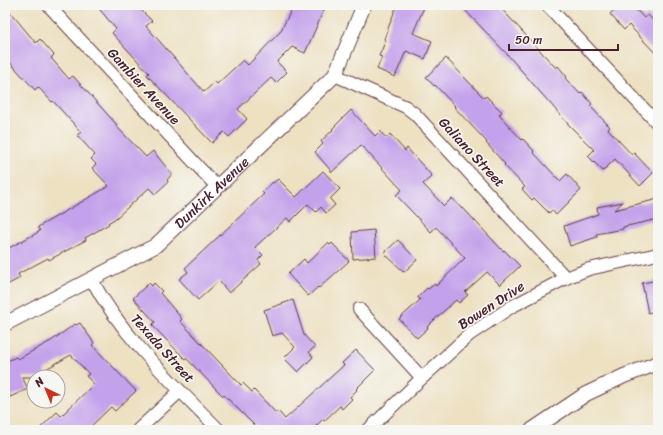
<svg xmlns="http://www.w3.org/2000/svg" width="663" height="435" font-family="Sriracha,sans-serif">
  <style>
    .building { fill: #c4a1eb }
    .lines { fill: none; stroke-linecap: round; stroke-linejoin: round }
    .minor-casing { stroke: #623c42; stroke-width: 14 }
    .tertiary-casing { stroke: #623c42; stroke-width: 16 }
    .minor { stroke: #fff; stroke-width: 12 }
    .tertiary { stroke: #fff; stroke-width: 14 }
    .labels { text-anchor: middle; stroke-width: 3.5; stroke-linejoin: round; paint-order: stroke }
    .street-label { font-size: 14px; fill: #4a1f2b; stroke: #f6f6f2 }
  </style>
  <rect width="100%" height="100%" fill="#f6f6f2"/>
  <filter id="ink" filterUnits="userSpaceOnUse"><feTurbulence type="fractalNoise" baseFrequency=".025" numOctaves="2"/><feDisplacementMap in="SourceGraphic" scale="8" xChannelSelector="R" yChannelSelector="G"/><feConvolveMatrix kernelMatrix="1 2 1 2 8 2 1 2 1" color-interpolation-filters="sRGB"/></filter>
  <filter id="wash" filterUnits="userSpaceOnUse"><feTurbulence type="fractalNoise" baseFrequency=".012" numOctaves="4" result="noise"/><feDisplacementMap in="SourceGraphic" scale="16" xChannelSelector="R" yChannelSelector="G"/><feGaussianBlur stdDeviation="0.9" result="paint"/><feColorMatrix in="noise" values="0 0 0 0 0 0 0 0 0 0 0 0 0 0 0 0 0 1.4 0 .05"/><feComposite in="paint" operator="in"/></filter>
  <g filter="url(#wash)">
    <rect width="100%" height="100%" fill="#ede1c2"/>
    <g id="blocks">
      <g class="building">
        <polygon points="96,5 136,5 152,21 146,26 204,92 215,82 217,84 243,60 248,65 280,32 294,5 326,5 305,53 292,47 277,62 287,72 276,83 271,78 238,109 247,119 229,137 224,132 212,143 147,75 149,73 112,33 116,29"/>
        <polygon points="397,5 425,5 413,33 432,41 425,59 406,51 395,77 377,69 382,57 379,56 386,40 384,39"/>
        <polygon points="460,5 498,5 556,68 558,66 567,77 565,78 580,94 582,92 592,104 590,106 610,127 608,129 632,155 634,153 653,173 640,186 615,159 603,171 588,156 594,150 569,125 506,53"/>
        <polygon points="619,5 632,5 644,18 648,15 658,26 658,56 629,25 624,30 610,14"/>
        <polygon points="5,6 36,43 40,39 54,55 51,58 69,79 73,76 117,125 116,126 146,157 153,151 172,174 167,180 168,182 155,194 149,188 116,218 108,223 109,224 85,238 86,240 49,260 48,258 18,274 20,278 5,286 5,250 35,234 40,231 38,227 109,186 92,168 96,164 91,159 95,155 77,135 81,132 53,101 52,102 38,87 35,90 5,57"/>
        <polygon points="446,58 484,98 486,96 502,112 499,115 522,140 523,139 534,151 533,152 560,181 567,174 581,190 556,215 552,210 549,213 534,198 532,200 522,189 525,187 504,165 505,164 486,143 487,142 454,107 455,106 435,85 434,86 426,77"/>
        <polygon points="351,110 375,136 380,131 386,138 390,134 405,151 407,148 432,176 423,184 444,206 452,198 462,209 463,208 503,251 504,250 520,266 500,285 487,272 465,292 468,295 459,303 456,300 434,320 427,327 428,328 417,338 399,319 420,300 418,297 427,288 428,289 435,284 436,286 465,258 436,227 431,232 396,195 402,190 361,145 332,172 315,152 323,144 321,141 333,130 332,129"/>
        <polygon points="323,171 340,189 330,199 335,205 326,213 321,207 316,212 308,204 290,222 287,218 255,247 263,255 258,260 261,264 229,293 219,281 198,300 179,279 188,272 185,268 264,194 262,192 273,182 273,183 278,179 296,197"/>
        <polygon points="658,199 658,219 623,227 623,229 596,234 597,237 570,246 564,226 598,214 597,207 623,202 614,210"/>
        <polygon points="374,230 376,257 353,259 352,232"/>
        <polygon points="398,240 417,260 404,272 384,253"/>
        <polygon points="328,243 330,245 332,243 349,261 319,288 318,287 308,296 288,274 304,259 307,263"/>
        <polygon points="658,280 658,310 648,313 642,283"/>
        <polygon points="149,283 152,286 154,283 162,291 160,293 182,319 180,321 241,385 243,383 252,392 254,390 276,413 278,411 285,419 344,365 342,363 356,350 375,370 356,389 357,390 350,397 352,399 342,409 340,406 324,421 323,419 312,430 259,430 224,395 223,396 186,358 185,359 152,325 155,322 133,298"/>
        <polygon points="293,300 304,335 315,347 309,352 313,357 298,372 284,358 295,347 282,333 272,336 264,310"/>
        <polygon points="80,323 94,343 92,345 136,391 115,411 111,407 87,430 38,430 57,412 61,416 94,384 86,376 89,374 71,355 44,370 45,373 38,377 22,377 28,389 10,397 5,387 5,362 16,357 18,359 51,341 75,324 76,325"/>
      </g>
    </g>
  </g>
  <g filter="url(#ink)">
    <use href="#blocks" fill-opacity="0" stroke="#623c42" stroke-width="1"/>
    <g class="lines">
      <defs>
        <g id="minor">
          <polyline points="48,5 218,188"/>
          <polyline points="547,5 658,124"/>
          <polyline points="335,75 406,107 415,114 566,278"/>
          <path d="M 92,280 C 123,338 173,383 219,430"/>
          <polyline points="359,309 422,378"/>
          <polyline points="138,430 180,391"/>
          <polyline points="368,430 422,378 469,335 511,307 566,278 589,269 658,254"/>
        </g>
        <g id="tertiary">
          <path id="s1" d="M 5,324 L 155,246 L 335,75 L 364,5"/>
          <polyline points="532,430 586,394 624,376 658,363"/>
        </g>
      </defs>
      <use href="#minor" class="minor-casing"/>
      <use href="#tertiary" class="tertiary-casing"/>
      <use href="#minor" class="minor"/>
      <use href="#tertiary" class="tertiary"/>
    </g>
  </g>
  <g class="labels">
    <g class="street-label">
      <text transform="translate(144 86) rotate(47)" y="5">Gambier Avenue</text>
      <text transform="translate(472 152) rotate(47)" y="5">Galiano Street</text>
      <text dy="5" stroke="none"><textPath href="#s1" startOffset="247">Dunkirk Avenue</textPath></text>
      <text transform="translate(491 305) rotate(-33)" y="5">Bowen Drive</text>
      <text transform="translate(163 348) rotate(48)" y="5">Texada Street</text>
    </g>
  </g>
  <rect width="663" height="435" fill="none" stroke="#f6f6f2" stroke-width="20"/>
  <g transform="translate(46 389) rotate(317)"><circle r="19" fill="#f6f6f2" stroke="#b1a0a2"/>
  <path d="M0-3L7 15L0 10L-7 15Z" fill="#c8321e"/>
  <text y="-6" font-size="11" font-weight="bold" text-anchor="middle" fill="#4a1f2b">N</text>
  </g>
  <path d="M509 44v6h109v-6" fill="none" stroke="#4a1f2b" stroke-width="2"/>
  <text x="515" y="44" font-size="12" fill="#4a1f2b" stroke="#f6f6f2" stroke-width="3" paint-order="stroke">50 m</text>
</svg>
